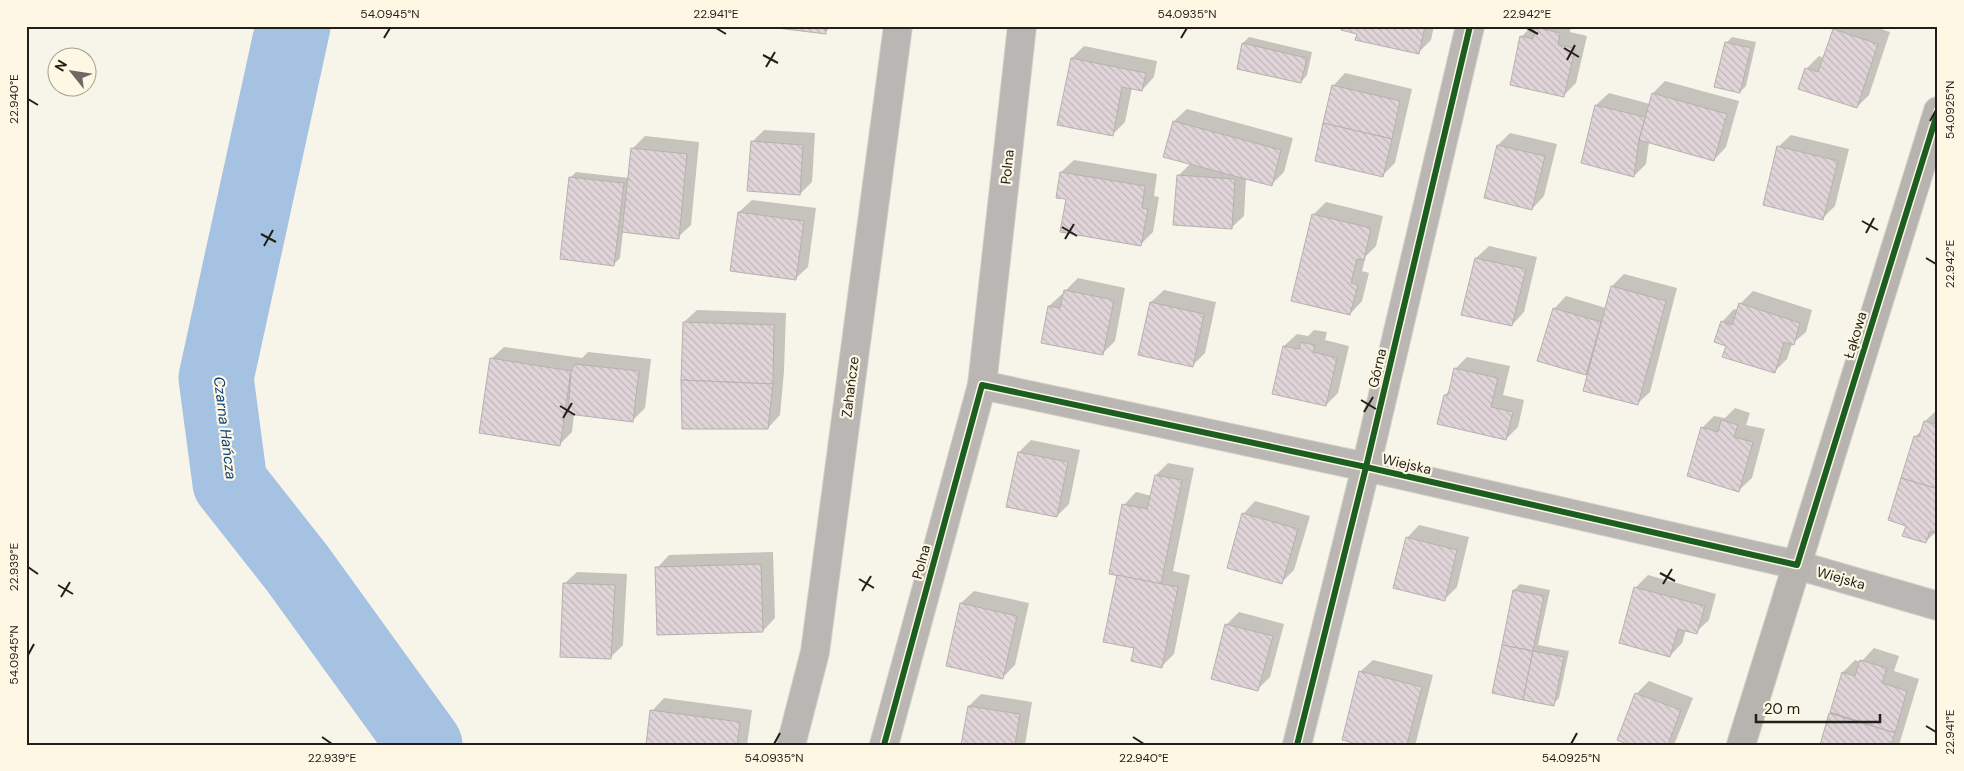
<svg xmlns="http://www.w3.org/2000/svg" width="1964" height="771" font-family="'DM Sans',sans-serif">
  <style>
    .shadow { fill: #0003 }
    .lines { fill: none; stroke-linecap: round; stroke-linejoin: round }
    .river { stroke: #a6c2e3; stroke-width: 75 }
    .building { fill: url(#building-back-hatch); stroke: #b6b1af }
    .street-casing { stroke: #d4d1c9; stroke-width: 30 }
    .secondary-casing { stroke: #d4d1c9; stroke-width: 30 }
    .street { stroke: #b9b6b3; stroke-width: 28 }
    .secondary { stroke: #b7b4b0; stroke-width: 28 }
    .cycleway-casing { stroke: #fdf7e4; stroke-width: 9 }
    .cycleway { stroke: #1b5e20; stroke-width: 6 }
    .ticks { fill: none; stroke: #221f19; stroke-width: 2 }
    .labels { text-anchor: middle; stroke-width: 4.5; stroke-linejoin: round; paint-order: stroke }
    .street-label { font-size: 14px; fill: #221f19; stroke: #fdf7e4 }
    .water-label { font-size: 15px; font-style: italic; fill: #074280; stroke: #fdf7e4 }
    .neatline { fill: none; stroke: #221f19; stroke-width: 2 }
    .ticks-label { font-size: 12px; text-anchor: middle; fill: #221f19 }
  </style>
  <defs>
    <pattern id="building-back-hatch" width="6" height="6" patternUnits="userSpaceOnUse" patternTransform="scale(1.25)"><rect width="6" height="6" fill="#e0d4d8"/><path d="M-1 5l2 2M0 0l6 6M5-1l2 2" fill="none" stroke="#c0b6b9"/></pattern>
  </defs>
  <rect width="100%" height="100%" fill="#f7f4ea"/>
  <g class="shadow">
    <polygon points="766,26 831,26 825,33"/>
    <polygon points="1343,26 1434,26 1431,40 1419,52"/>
    <polygon points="1532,26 1571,26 1570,32 1587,36 1576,83 1564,95 1521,37"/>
    <polygon points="1837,26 1873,26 1890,32 1869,95 1857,107 1806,69 1819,56 1824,58 1834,30"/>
    <polygon points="1249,37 1312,52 1307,75 1301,82 1243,43"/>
    <polygon points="1732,37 1756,42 1746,86 1740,92 1726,43"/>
    <polygon points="1084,46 1157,61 1154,77 1142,90 1132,88 1125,122 1112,135 1072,58"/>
    <polygon points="1345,73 1412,89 1395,163 1383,175 1333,86"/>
    <polygon points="1665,81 1739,101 1726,147 1714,160 1649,142 1646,164 1634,176 1596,105 1609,93 1650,104 1653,93"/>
    <polygon points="1187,109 1293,138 1284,172 1271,185 1246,178 1244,216 1231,228 1178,176 1191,163 1165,156 1174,121"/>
    <polygon points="764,130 815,133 812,182 800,194 752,142"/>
    <polygon points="1510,133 1557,144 1544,196 1532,209 1498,145"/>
    <polygon points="1791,135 1849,149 1835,206 1823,218 1778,147"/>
    <polygon points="645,136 699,142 691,225 678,237 623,231 620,258 614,264 570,178 576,172 629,178 632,149"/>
    <polygon points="1074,160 1157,174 1154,196 1159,197 1153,232 1140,245 1067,198 1058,196 1061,172"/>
    <polygon points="752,200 816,208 808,267 795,279 731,270 739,212"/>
    <polygon points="1326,202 1383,216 1376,246 1366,256 1362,271 1369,273 1362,301 1350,314 1313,215"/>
    <polygon points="1489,246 1537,257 1524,312 1512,325 1463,314 1476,258"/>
    <polygon points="1624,274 1677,288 1650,392 1637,404 1584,390 1587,374 1539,361 1554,309 1566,296 1606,308 1612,286"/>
    <polygon points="1078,278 1125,288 1115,341 1102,354 1049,306 1062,294 1065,294 1066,290"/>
    <polygon points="1164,290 1216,302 1205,353 1192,366 1151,302"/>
    <polygon points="1753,291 1812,310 1806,332 1792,344 1787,359 1775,371 1727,345 1722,322 1734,309 1738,310 1740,304"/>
    <polygon points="697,310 786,313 784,371 780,415 768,428 684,322"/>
    <polygon points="1314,330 1327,332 1325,340 1349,346 1338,393 1326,405 1284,346 1297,334 1308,336"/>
    <polygon points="504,347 582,358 588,352 651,359 645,408 632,421 574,414 572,432 559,445 491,359"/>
    <polygon points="1467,357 1510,366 1503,395 1524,400 1518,427 1506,439 1445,395 1450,390 1455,369"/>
    <polygon points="1735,408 1750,413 1746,425 1765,429 1752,478 1739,490 1702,428 1714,416 1725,418"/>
    <polygon points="1938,409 1938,532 1936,532 1925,542 1907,525 1915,437 1923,429 1925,421"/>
    <polygon points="1031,440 1080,450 1069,504 1057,516 1019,452"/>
    <polygon points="1168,463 1194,468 1173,571 1190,575 1174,654 1162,666 1136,647 1118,574 1124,505 1136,492 1152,496 1156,475"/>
    <polygon points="1255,501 1310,516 1294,570 1282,582 1243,514"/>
    <polygon points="1419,525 1469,537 1457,587 1445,599 1407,538"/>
    <polygon points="773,552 775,618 763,631 657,568 669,555"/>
    <polygon points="577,572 627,574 623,645 611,657 564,584"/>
    <polygon points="1648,575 1716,594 1709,620 1696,632 1686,630 1682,643 1670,656 1620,642 1636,587"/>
    <polygon points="1520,584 1550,590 1538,645 1569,651 1559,698 1553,704 1494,692 1514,590"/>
    <polygon points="974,591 1029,603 1015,665 1003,677 961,603"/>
    <polygon points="1239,612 1284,624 1270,677 1257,690 1226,625"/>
    <polygon points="1874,648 1899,656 1894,671 1919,679 1899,745 1821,745 1843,672 1855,660 1861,662"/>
    <polygon points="1373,660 1433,675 1416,742 1414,745 1365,745 1360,672"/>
    <polygon points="1649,681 1693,698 1674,745 1633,745 1636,694"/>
    <polygon points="981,694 1032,702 1025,745 962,745 969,706"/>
    <polygon points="664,698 752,710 747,745 647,745 652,711"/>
  </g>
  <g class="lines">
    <polyline class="river" points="293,26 216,378 230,483 297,568 425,745"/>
  </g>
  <g class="building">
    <polygon points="761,26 826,26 826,34"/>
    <polygon points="1342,26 1425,26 1419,54 1355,40 1357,34 1341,30"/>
    <polygon points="1535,27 1560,33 1558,45 1575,48 1564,97 1510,85 1520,36 1533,39"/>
    <polygon points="1833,29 1878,44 1857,108 1798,89 1805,68 1818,72"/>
    <polygon points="1725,42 1751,48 1740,93 1714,87"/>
    <polygon points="1242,43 1307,58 1301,83 1237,69"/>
    <polygon points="1071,58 1146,73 1142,91 1122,87 1113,136 1057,125"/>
    <polygon points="1332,85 1400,101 1392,139 1323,123"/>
    <polygon points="1652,93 1727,114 1714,161 1639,140"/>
    <polygon points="1595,105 1645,117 1639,140 1634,177 1581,163"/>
    <polygon points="1173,121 1281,150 1272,186 1163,157"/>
    <polygon points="1323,123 1392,139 1383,177 1315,161"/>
    <polygon points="751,141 803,145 800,195 747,191"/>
    <polygon points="1497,145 1545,156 1532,210 1484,198"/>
    <polygon points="1777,146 1838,161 1823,220 1763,205"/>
    <polygon points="631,148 687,154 679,239 622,232"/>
    <polygon points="1060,172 1145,186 1142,208 1148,209 1141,246 1060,232 1066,199 1056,198"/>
    <polygon points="1177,175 1235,179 1232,229 1173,225"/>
    <polygon points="569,177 624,183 614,266 560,259"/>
    <polygon points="738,212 804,221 796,280 730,271"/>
    <polygon points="1312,214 1371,228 1364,260 1357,259 1351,283 1358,285 1350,315 1291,301"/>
    <polygon points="1475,258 1526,269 1512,326 1461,315"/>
    <polygon points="1611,286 1666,301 1638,405 1583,391"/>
    <polygon points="1064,290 1114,300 1103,355 1041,343 1048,306 1060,308"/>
    <polygon points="1150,302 1204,314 1193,367 1138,355"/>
    <polygon points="1739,303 1800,323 1794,345 1784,342 1775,373 1722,357 1726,346 1714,342 1721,321 1732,325"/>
    <polygon points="1553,308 1601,322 1586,375 1537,361"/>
    <polygon points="683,322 774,325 773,384 681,380"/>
    <polygon points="1301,342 1315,345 1313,352 1337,358 1326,406 1272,394 1283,346 1299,349"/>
    <polygon points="490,358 571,371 560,446 479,433"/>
    <polygon points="575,364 639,371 633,422 568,414 571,371"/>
    <polygon points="1454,368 1498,378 1491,407 1513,412 1506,440 1437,424 1444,395 1448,395"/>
    <polygon points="681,380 773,384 768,429 682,429"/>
    <polygon points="1721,420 1738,425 1734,437 1753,442 1739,492 1687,476 1701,427 1718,432"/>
    <polygon points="1924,421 1938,425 1938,489 1901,478 1914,436 1919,437"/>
    <polygon points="1018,452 1068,462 1057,517 1006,507"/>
    <polygon points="1155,475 1182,480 1161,584 1109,574 1122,504 1147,509"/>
    <polygon points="1901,478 1938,489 1938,534 1930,531 1926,543 1902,536 1906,526 1888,520"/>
    <polygon points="1242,513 1298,529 1282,584 1227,568"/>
    <polygon points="1406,537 1457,550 1445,601 1393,588"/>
    <polygon points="761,564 763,632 657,635 655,567"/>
    <polygon points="1117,575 1178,587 1162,668 1131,661 1134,648 1103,642"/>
    <polygon points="563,583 615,585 611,659 560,657"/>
    <polygon points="1634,587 1705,606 1697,634 1678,629 1670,657 1619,643"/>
    <polygon points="1513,590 1544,596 1533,651 1502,645"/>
    <polygon points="960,603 1017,616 1003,679 946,666"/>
    <polygon points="1225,624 1273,636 1258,691 1211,679"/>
    <polygon points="1502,645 1533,651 1523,700 1492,693"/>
    <polygon points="1533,651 1564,657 1554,706 1523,700"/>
    <polygon points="1860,660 1887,668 1882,683 1907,691 1895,733 1830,712 1842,672 1855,676"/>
    <polygon points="1359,671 1422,687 1407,745 1360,745 1342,740"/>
    <polygon points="1635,693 1681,710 1668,745 1629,745 1617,740"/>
    <polygon points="968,706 1020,714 1015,745 961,745"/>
    <polygon points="650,710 740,722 737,745 646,745"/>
    <polygon points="1829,713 1895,733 1891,745 1820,745"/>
  </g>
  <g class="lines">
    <defs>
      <g id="street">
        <polyline points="982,385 1366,467 1797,565 1938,606"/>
        <polyline points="791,745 815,652 898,26"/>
        <polyline points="884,745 982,385 1022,26"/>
        <polyline points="1297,745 1366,467 1470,26"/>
      </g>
      <polyline id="secondary" points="1741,745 1938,111"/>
    </defs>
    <use href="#street" class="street-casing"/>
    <use href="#secondary" class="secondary-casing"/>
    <use href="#street" class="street"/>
    <use href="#secondary" class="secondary"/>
    <defs>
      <g id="cycleway">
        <polyline points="884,745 982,385 1366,467 1797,565 1938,111"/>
        <polyline points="1297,745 1366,467 1470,26"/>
      </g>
    </defs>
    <use href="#cycleway" class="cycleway-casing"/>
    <use href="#cycleway" class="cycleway"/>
  </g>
  <path class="ticks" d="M 716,28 L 726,34M 1527,28 L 1538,34M 384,38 L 390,28M 1181,38 L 1187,28M 1564,48 L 1579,57M 763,55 L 778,63M 1567,60 L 1575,45M 766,67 L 775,52M 28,99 L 38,105M 1930,121 L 1936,110M 1862,221 L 1878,230M 1062,227 L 1077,236M 1866,233 L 1874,218M 261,234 L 276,242M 1065,239 L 1074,224M 264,246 L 273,230M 1926,258 L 1936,264M 1361,400 L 1376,409M 560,406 L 575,415M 1364,412 L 1373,397M 563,418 L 572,403M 28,567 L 38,574M 1660,573 L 1675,581M 859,579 L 874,588M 1663,584 L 1672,569M 58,585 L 73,594M 862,591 L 871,576M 61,597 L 70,582M 28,655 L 34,644M 1926,726 L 1936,732M 322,737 L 332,744M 1133,737 L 1144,744M 774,744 L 780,733M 1571,744 L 1577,733"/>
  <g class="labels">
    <g class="street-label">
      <text transform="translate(1007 167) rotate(-84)" y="5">Polna</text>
      <text transform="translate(1855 335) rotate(-73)" y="5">Łąkowa</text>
      <text transform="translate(1377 368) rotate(-77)" y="5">Górna</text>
      <text transform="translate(850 387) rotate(-83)" y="5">Zahańcze</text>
      <text transform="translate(1407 464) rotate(13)" y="5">Wiejska</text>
      <text transform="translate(921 562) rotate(-75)" y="5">Polna</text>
      <text transform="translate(1841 578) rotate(16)" y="5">Wiejska</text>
    </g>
    <g class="water-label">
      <text transform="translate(225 428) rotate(83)" y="5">Czarna Hańcza</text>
    </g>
  </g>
  <rect width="1964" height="771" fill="none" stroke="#fdf7e4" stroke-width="55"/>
  <g transform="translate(72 72) rotate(300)"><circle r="24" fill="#fdf7e4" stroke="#a5a193"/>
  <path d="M0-4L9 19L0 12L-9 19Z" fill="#6d6a62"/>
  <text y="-8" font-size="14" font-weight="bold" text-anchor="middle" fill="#221f19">N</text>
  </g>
  <path d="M1756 714v8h124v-8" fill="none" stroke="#221f19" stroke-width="2.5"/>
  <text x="1764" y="714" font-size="15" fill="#221f19" stroke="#fdf7e4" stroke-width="4" paint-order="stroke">20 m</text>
  <rect x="28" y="28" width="1908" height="716" class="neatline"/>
  <g class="ticks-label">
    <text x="390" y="18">54.0945°N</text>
    <text x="716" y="18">22.941°E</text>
    <text x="1187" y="18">54.0935°N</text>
    <text x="1527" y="18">22.942°E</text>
    <text transform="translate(14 99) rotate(-90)" y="4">22.940°E</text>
    <text transform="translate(1950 110) rotate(-90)" y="4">54.0925°N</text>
    <text transform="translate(1950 264) rotate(-90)" y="4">22.942°E</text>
    <text transform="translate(14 567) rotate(-90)" y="4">22.939°E</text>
    <text transform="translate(14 655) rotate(-90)" y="4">54.0945°N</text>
    <text transform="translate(1950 732) rotate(-90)" y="4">22.941°E</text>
    <text x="332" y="762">22.939°E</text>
    <text x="774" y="762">54.0935°N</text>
    <text x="1144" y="762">22.940°E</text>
    <text x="1571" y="762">54.0925°N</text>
  </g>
</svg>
